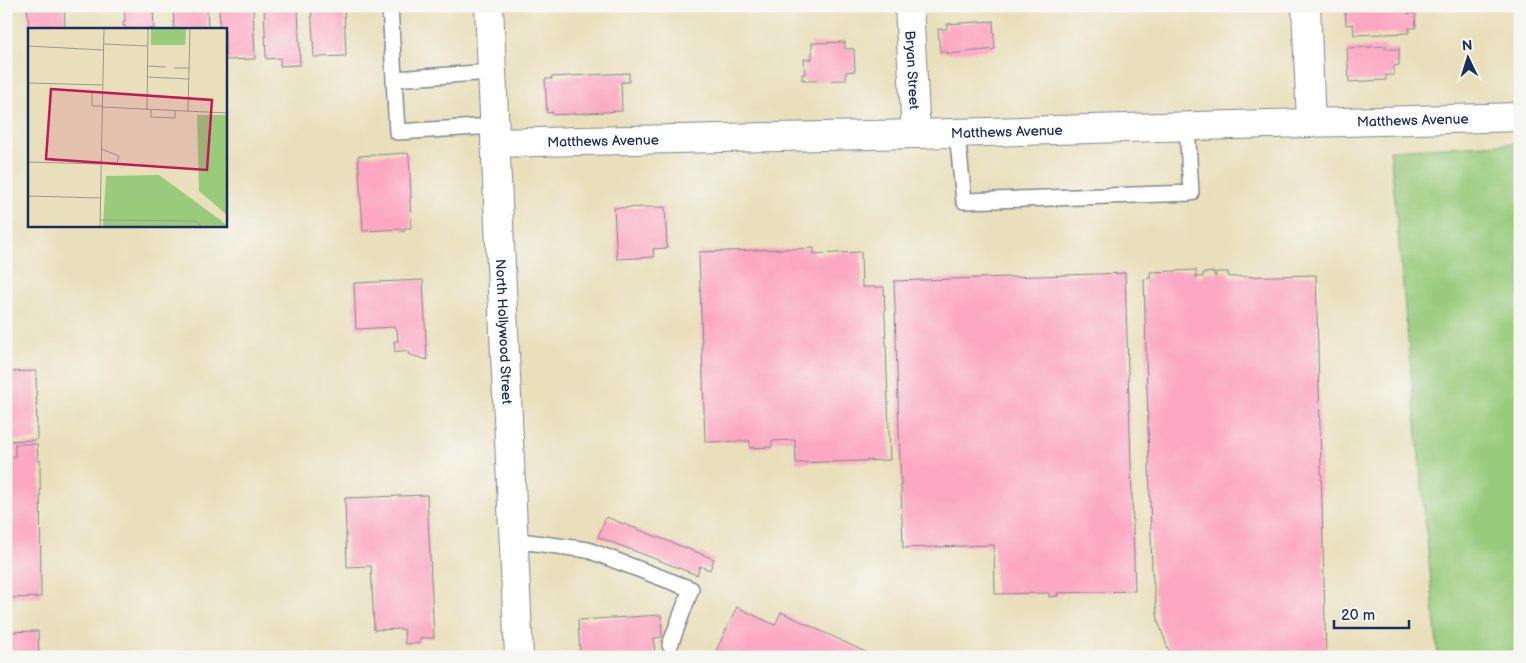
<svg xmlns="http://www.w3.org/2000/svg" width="1526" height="663" font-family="'Balsamiq Sans',sans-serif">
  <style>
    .green { fill: #99cb7b; stroke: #5a7d6c }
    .building { fill: #fca7c3 }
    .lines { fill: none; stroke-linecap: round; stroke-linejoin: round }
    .service-casing { stroke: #82878c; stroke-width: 18 }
    .minor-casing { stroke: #82878c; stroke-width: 30 }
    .secondary-casing { stroke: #82878c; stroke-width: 30 }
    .service { stroke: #fff; stroke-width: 15 }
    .minor { stroke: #fff; stroke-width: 28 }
    .secondary { stroke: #fff; stroke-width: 28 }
    .labels { text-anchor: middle; stroke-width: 5; stroke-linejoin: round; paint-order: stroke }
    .street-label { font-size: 14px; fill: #1b2f5e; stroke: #f6f6f2 }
    .inset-road { fill: none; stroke: #979996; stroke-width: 1 }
    .view { fill: #c2185b; fill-opacity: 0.15; stroke: #c2185b; stroke-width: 2.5 }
    .inset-edge { fill: none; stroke: #1b2f5e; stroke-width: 2.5 }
  </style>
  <rect width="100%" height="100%" fill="#f6f6f2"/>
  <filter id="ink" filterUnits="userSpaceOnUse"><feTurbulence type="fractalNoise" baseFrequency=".02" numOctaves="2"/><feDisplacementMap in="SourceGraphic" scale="10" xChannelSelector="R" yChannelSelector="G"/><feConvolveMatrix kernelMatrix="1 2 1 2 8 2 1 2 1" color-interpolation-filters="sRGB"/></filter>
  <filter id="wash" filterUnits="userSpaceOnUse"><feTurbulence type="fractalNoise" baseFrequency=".0096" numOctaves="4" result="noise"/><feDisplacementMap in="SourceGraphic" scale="20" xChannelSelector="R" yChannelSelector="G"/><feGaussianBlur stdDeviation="1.12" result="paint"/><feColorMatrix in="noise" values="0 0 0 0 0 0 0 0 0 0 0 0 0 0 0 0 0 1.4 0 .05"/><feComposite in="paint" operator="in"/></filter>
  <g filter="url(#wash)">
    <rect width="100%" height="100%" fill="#e9dfbb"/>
    <polygon class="green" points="1520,143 1520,657 1438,657 1390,150"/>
    <g id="blocks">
      <g class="building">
        <polygon points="27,6 64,6 65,29 29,29"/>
        <polygon points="124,6 153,6 154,29 125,29 125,26 123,26 123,21 125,21"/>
        <polygon points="173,6 207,6 208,29 174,29"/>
        <polygon points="219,6 253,6 255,59 225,60 225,29 220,29"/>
        <polygon points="264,6 298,6 300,65 280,66 280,58 266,59"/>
        <polygon points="311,6 344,6 346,56 314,57"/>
        <polygon points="782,6 827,6 827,8 782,9"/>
        <polygon points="1345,6 1408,6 1408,14 1415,13 1416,28 1409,28 1409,33 1354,35 1353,24 1346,25"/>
        <polygon points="993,21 995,49 948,54 948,52 940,52 938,29 947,29 947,24"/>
        <polygon points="845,42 845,49 854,49 855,71 846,72 846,80 805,81 805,79 802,80 802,74 805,74 804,59 812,59 812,43"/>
        <polygon points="1386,46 1386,49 1399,49 1399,65 1394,66 1394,75 1386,75 1386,80 1349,82 1347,48"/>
        <polygon points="629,73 629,82 621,82 622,111 553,115 553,112 547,113 545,79 552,79 551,77"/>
        <polygon points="408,153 409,156 411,198 410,198 411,228 404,228 405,231 402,232 402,229 363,231 358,156"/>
        <polygon points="652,207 665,207 667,248 653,249 654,257 617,259 614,208"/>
        <polygon points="814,248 814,254 861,252 862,287 884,287 890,460 796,463 795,440 772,441 772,447 750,448 750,441 705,442 699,252"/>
        <polygon points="1196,270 1196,277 1203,277 1203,273 1214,272 1215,277 1216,276 1216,272 1228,272 1229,277 1316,275 1326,657 1171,657 1158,621 1152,571 1144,279 1150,278 1150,272"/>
        <polygon points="1125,273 1135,591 1057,593 1058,596 1049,597 1049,593 995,594 994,545 903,548 894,281"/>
        <polygon points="423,280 427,360 408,354 408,350 395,352 394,341 398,341 397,329 395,329 395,327 356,329 354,283"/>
        <polygon points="36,371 37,440 6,441 6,372"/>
        <polygon points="15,444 37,444 38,460 40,460 41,597 6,598 6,457 15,457"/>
        <polygon points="427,495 434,638 420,638 420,643 405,644 404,629 374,630 371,566 347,567 345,498"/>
        <polygon points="606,517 714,559 710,570 700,566 697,575 598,537"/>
        <polygon points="737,607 775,625 781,612 876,657 711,657 712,654 714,655"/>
        <polygon points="661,615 662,637 654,638 655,657 580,657 578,620"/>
        <polygon points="38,631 39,657 6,657 6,632"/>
      </g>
    </g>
  </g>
  <g filter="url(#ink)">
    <use href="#blocks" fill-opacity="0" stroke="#82878c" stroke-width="1"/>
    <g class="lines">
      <defs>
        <g id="service">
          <polyline points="390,6 397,132 494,126"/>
          <polyline points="394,79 492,72"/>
          <polyline points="957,133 964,201 1191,193 1187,126"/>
          <polyline points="513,540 588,550 691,589 670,645"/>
        </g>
        <g id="minor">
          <path id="s1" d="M 909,6 L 916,134"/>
          <polyline points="1306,6 1311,122"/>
          <path id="s2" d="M 495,143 L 916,134 L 1520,117"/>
        </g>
        <g id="secondary">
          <path id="s3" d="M 489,6 L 519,657"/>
        </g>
      </defs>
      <use href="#service" class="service-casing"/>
      <use href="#minor" class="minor-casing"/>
      <use href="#secondary" class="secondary-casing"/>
      <use href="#service" class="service"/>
      <use href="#minor" class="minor"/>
      <use href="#secondary" class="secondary"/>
    </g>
  </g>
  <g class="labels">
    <g class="street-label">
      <text dy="5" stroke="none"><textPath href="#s1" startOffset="64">Bryan Street</textPath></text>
      <text dy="5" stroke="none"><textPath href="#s2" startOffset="918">Matthews Avenue</textPath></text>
      <text dy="5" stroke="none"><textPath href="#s2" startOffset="512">Matthews Avenue</textPath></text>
      <text dy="5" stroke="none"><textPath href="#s2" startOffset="108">Matthews Avenue</textPath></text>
      <text dy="5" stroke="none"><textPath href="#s3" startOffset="326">North Hollywood Street</textPath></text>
    </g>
  </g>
  <g transform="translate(28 28)">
    <rect width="199" height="199" fill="#e9dfbb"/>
    <path d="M 169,87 L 199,87 L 199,187 L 171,163 ZM 131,147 L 191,191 L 199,198 L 75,198 L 78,148 Z" fill="#99cb7b"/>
    <path d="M 123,0 L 158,0 L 157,17 L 123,17 Z" fill="#99cb7b"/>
    <path class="inset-road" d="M 76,16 L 119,18M 0,18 L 75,22M 119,38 L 138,39M 146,40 L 162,40M 119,49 L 161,51M 0,55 L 75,57M 74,78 L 64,78 L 64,64 L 74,64M 74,79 L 199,85M 119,82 L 120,0M 123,82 L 123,89 L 147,90 L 147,83M 160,83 L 162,0M 73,121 L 91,128 L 89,134M 0,134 L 73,136M 0,168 L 72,170M 72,192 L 168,193 L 173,198M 72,198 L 76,0"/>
    <path class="view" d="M 23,61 L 184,72 L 179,142 L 18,131 Z"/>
    <rect width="199" height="199" class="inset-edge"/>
  </g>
  <rect width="1526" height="663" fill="none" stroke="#f6f6f2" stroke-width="25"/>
  <g transform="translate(1468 58) rotate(356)" stroke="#f6f6f2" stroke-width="4" paint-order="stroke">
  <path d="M0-4L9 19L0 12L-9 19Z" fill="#1b2f5e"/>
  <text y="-8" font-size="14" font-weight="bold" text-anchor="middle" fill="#1b2f5e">N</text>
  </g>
  <path d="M1334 620v8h75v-8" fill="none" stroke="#1b2f5e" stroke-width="2.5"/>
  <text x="1341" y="620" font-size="15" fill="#1b2f5e" stroke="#f6f6f2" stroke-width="4" paint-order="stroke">20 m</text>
</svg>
